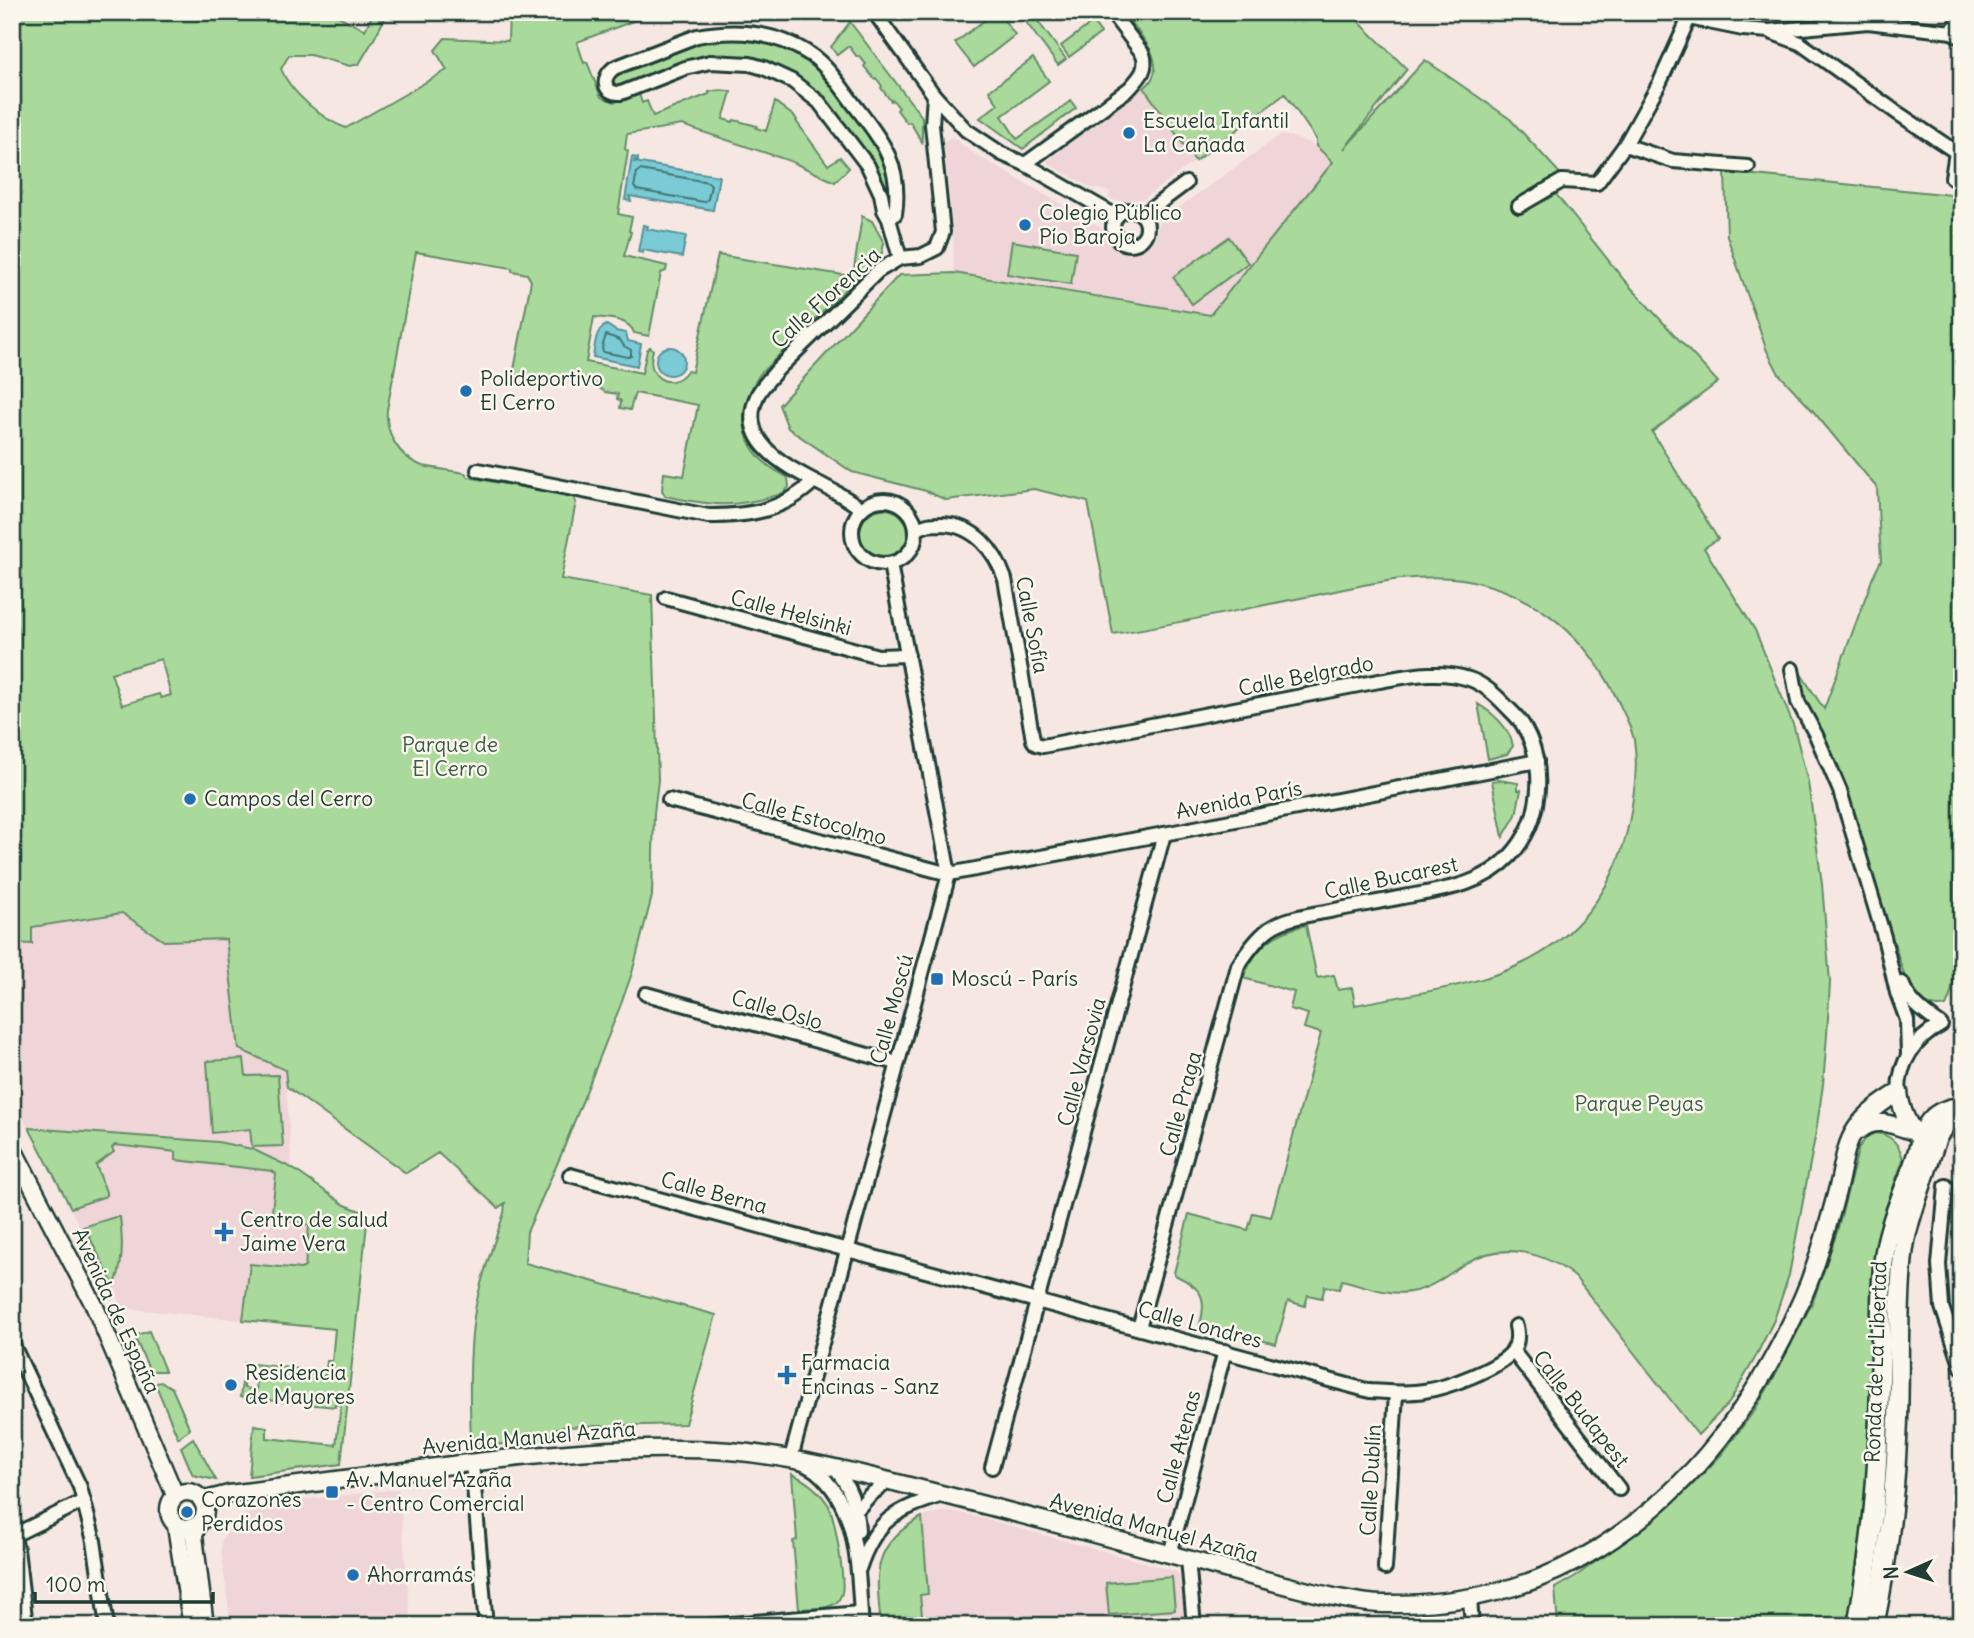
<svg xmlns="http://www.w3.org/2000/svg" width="1974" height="1638" font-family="Delius,sans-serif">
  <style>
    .built { fill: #efd4d8 }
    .green { fill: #a9da9b; stroke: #648c68; stroke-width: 2; fill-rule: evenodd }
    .water { fill: #7acbd5; stroke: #569295; stroke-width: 2 }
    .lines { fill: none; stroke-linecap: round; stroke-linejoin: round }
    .shore { stroke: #437674; stroke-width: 2 }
    .minor-casing { stroke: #1f3d34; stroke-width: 18 }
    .tertiary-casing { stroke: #1f3d34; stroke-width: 21 }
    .secondary-casing { stroke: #1f3d34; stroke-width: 23 }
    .minor { stroke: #fbf7ec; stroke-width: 12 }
    .tertiary { stroke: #fbf7ec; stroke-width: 16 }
    .secondary { stroke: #fbf7ec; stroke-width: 18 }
    .poi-dot { fill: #1f6fb2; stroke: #fbf7ec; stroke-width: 2.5 }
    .labels { text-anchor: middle; stroke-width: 5; stroke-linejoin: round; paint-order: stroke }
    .poi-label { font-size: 21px; fill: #1f3d34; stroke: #fbf7ec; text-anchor: start }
    .street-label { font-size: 21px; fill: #1f3d34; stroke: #fbf7ec }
    .park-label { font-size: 21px; fill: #3b5c49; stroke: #fbf7ec }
  </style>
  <rect width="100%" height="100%" fill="#f6e7e3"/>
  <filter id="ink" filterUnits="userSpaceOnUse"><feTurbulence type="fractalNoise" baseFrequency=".0143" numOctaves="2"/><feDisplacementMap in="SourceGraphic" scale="14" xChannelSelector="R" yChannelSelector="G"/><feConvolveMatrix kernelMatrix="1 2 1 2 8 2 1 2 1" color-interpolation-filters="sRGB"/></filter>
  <g filter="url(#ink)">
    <g class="built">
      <polygon points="1144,88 1195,161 1143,199 1115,201 1109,198 1110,191 1092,188 1047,163 1047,161"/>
      <polygon points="1279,136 1289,136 1317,146 1333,161 1209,315 1082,292 954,273 953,230 944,142 952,137 976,155 1099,226 1102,229 1107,241 1116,249 1122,252 1133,253 1145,249 1151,244 1155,238 1159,224 1163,219"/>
      <polygon points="122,913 164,941 226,939 239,1049 285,1070 292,1168 345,1205 368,1214 355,1331 122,1308 114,1286 89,1236 85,1237 12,1097 12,943 32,944 31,927"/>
      <polygon points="399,1489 411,1626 231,1626 221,1549 222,1538 244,1515 273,1503"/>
      <polygon points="941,1512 955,1512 970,1515 1175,1571 1180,1576 1185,1626 923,1626 920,1594 928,1593 922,1517"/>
    </g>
    <g class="green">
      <path d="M 12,12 L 331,12 L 365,30 L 374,12 L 388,12 L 374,39 L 359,64 L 350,66 L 310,55 L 289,55 L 281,69 C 290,92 323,120 346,128 L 447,70 L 435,50 L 445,38 L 508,41 L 509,12 L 657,12 L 577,42 L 584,63 L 587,62 L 601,97 L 615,102 L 639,94 L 642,103 L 647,101 L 653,116 L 709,94 L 709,92 C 716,90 723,89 731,92 L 723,119 L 733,122 L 734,120 L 757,126 L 756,128 L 766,131 L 775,102 L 795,117 L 797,120 L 796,121 L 828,165 L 840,157 L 849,168 L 835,182 L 790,161 L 682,125 L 627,134 L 625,149 L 628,151 L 618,214 L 632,217 L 629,231 L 631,232 L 624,256 L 667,266 L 666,271 L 661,273 L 649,336 L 634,333 C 629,318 609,319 594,317 L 586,362 L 642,373 L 647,350 L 650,347 L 653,350 C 644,377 671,393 687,371 L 692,372 L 718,255 L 843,275 L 850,274 L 854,269 L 862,216 L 872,221 L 884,243 L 882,253 L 760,374 C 738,406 737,441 769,466 C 775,471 782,473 788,478 L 789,487 C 784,494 778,495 770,497 C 729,509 705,504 665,496 L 662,490 L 664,473 L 684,476 L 698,405 L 635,393 L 630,410 L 620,408 L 621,401 L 617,399 L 618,394 L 605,392 L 589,381 L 576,377 L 559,376 L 543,380 L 513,375 L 531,281 L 527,274 L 512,271 L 512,268 L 416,252 L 387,410 C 385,432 398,456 420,465 C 432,469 452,470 465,473 L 468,477 L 573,497 L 576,502 L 561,579 L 652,595 L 658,780 L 654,813 L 652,896 L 632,973 L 621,1004 L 561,1155 L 527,1232 L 525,1263 L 716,1315 L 685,1424 L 561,1427 L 557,1428 L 551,1438 L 471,1448 C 470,1404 468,1361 474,1317 C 479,1281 493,1247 504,1213 L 505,1203 L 498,1208 L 438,1153 L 406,1173 L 287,1087 L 285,1070 L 239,1049 L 226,939 L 164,941 L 122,913 L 32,927 L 32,944 L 12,943 ZM 161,659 L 171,695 L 161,698 L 159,694 L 122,705 L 111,673 Z"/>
      <polygon points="995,12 998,12 1015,35 974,67 955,43"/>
      <path d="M 1123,12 L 1349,12 L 1407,69 L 1344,149 L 1425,60 L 1510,119 L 1564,178 L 1555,193 L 1624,280 L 1718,382 L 1652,432 L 1718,539 L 1704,548 L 1755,630 L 1794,727 L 1808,782 L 1822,884 L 1830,982 L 1827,1035 L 1823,1085 L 1816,1132 L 1789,1275 L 1774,1320 L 1754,1360 L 1729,1403 L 1698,1435 L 1575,1277 C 1545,1252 1502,1241 1466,1263 C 1448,1274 1432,1289 1410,1292 C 1388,1296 1363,1285 1342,1280 L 1339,1289 L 1325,1286 L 1322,1298 L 1308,1295 L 1305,1306 L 1288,1301 L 1276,1344 L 1200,1324 C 1208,1296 1200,1287 1175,1275 L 1174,1273 L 1189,1214 L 1248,1230 L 1253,1213 L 1271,1217 L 1321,1033 L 1304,1028 L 1308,1014 L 1290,1009 L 1294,992 L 1243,978 C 1257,946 1272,933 1306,925 L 1317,978 L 1334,975 L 1338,990 L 1352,988 L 1355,1005 C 1424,991 1505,985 1560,940 C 1605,903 1626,855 1633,798 C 1636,780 1637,759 1634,740 C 1631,726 1624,714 1618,701 C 1588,638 1538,594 1468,580 C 1417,571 1365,585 1316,595 C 1248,608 1181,623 1113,634 L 1088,502 L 1034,489 L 946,500 L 926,491 L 852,472 L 788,428 L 779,405 L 899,275 L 954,273 L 1210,315 L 1333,162 L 1316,146 L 1316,139 L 1285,94 L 1195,161 L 1144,88 C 1173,65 1138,33 1123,12 Z"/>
      <polygon points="1034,16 1066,59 1058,65 1026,22"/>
      <polygon points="850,22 922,117 922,142 910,122 907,123 897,110 899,108 893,100 891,101 881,88 882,86 876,78 874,79 864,66 866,64 859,56 857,57 849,46 837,55 831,47"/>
      <polygon points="1093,22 1101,33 1069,57 1061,46"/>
      <path d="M 728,38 L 755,39 L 770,42 L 791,50 L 816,67 L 880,146 L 890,173 L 892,204 L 887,204 C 862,157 840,103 794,74 C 785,68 774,66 764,62 C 742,55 716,54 694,59 C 670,65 647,78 624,87 L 615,86 L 613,78 L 617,73 L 698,42 Z"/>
      <polygon points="1033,58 1049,81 1002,116 1017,139 1071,101 1076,108 1023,149 980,118 998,104 989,91"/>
      <path d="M 1725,172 L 1962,196 L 1962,798 C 1957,827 1955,857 1954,886 C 1954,919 1961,978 1946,1006 C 1928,1011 1918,997 1907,984 L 1840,769 L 1825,738 L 1802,695 L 1799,671 L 1824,709 L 1873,577 L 1881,561 L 1877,488 L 1813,411 L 1779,374 L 1767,351 L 1727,236 Z"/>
      <polygon points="1229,237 1248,263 1192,304 1173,277"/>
      <polygon points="1012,241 1076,252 1071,284 1007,274"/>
      <circle cx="884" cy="533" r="24"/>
      <path d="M 1478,704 C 1493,713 1510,728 1513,746 L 1507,754 L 1488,759 Z"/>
      <polygon points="1499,780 1518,783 1518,790 1521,790 1516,815 1503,837 1492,781"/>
      <polygon points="244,1059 246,1076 278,1075 283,1146 252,1147 250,1129 212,1133 207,1061"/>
      <polygon points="29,1128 218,1142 252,1149 292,1168 345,1205 368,1214 341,1464 249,1476 254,1425 267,1427 267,1438 336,1445 341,1405 335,1404 335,1407 240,1397 242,1383 244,1383 244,1388 256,1390 257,1380 254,1379 254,1374 245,1373 244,1377 243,1377 244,1363 298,1369 298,1373 325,1376 327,1361 332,1361 335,1329 243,1320 250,1264 301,1269 305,1267 309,1226 306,1224 287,1221 287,1215 272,1212 276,1174 272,1171 176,1160 176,1152 115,1145 112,1148 114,1152 96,1165 106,1192 106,1196 71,1208"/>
      <path d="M 1875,1133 C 1891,1134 1900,1145 1903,1160 L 1884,1213 L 1873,1261 L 1871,1290 L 1872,1375 L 1869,1463 L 1861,1542 L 1847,1626 L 1558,1626 L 1555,1588 L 1579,1574 L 1665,1510 L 1694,1483 L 1722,1454 L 1754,1411 L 1772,1381 L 1813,1301 L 1837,1232 L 1859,1147 L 1868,1136 Z"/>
      <path d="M 115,1217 L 120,1217 C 123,1240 124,1265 114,1286 L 89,1236 L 85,1237 L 81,1230 L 83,1227 Z"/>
      <polygon points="149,1331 165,1371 150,1371 134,1336"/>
      <polygon points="162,1382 172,1388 190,1429 178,1438 155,1383"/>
      <polygon points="193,1438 216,1480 193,1475 192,1473 181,1447"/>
      <path d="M 792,1474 C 807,1481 820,1491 829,1506 C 835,1519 845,1579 842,1593 C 841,1596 839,1600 837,1602 C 828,1610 811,1608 799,1609 L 793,1541 L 797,1540 Z"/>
      <path d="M 922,1517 L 928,1594 L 920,1595 L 923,1626 L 881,1626 C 876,1575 870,1545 922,1517 Z"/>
      <polygon points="1172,1577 1175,1610 1109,1615 1106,1583"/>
    </g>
    <g class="water">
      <polygon points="632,157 638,158 638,161 635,160 634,162 719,176 713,210 629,196 631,201 625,200"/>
      <polygon points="643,225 648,226 647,229 686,236 682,257 643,250 643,253 638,252"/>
      <path d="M 607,325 L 616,331 L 626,333 L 628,341 L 641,344 L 637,366 L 593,357 C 595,345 595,329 607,325 Z"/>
      <circle cx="670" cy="361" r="14"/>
    </g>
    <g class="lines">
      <g class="shore">
        <polygon points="640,170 708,182 711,185 708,199 704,202 637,190 634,187 637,172"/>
        <polygon points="606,335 620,340 624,346 631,350 631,356 628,357 603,352 602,348"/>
      </g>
      <defs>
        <g id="minor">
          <polyline points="874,12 934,95 966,130 1002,154 1025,164 1116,216"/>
          <polyline points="1675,12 1689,18 1743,29 1769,31 1868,22 1952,32 1962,38"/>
          <polyline points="1952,32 1962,13"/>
          <polyline points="1773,33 1800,43 1896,112 1956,152 1952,178"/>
          <polyline points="1625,145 1673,161 1748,167"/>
          <path d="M 1025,164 L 1130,88 C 1140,77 1148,69 1143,54 L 1111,12"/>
          <polyline points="1519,206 1562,181 1597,183 1625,145 1660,82 1689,18"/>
          <circle cx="1130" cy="227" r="17"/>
          <polyline points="1143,215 1186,183"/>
          <path d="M 889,219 L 895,214 C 902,167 884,143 856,107 C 843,90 829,67 811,55 C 777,32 736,29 697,36 L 614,68 C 601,78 603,94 621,93 L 685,68 L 710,62 L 750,64 L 764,68 L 792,81 L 819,102 L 868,166 L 881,194 L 884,210 L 889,219 L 900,258"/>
          <path d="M 478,470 L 708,516 C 749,516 784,511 814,481"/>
          <circle cx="884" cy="532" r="32"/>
          <path d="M 862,509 C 853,503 845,497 835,492 C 800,472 732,448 758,394 C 763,385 771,377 778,369 L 878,271 L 900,258 L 921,256 L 937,248 L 943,232 L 932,125 L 934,95"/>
          <path d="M 916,530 C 925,524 932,524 942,524 C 975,525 995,551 1005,579 L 1033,740 L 1036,744 L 1043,746 L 1379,681 C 1409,676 1439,669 1469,679 C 1484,684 1496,695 1507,707 C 1513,713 1520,719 1524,727 C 1547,767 1542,822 1510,856 C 1482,886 1441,890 1403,897 C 1379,902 1354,906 1330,911 C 1310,915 1286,917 1269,929 C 1256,939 1247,952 1238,966 L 1139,1328"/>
          <polyline points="666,598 878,656 908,655"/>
          <polyline points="1792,669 1798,702 1816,735 1840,791 1884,937 1897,993 1907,1020 1908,1056"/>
          <polyline points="669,800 949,874 1164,834 1537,761"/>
          <polyline points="646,994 897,1063"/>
          <path d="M 1899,1092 C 1899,1062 1915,1039 1941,1025 C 1925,1013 1909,1003 1902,983"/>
          <path d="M 570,1175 L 1370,1391 C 1388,1392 1406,1394 1424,1391 C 1446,1388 1498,1369 1512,1352 C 1518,1344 1518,1335 1516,1326"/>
          <polyline points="1946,1186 1939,1264 1942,1307 1962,1368"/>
          <polyline points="12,1343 80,1487 94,1541 107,1626"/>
          <polyline points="1513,1351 1619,1489"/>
          <polyline points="472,1463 486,1626"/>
          <polyline points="992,1467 1164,834"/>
          <path d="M 834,1468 C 851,1486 857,1507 858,1531"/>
          <polyline points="1962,1494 1962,1504"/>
          <polyline points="854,1513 870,1495 889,1481"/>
          <polyline points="12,1532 17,1549 26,1626"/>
          <polyline points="12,1536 84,1501"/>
          <polyline points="1170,1554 1225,1351"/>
          <polyline points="1188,1559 1194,1626"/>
          <polyline points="1385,1568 1396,1393"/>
          <path d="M 859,1569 C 875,1520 895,1510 943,1495"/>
          <polyline points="1470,1598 1472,1626"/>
          <polyline points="707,1626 860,1613"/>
          <path d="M 862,1626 C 857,1573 861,1508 816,1471 C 809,1466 800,1462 791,1458 L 949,874 L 890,564"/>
        </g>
        <g id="tertiary">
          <path d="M 1860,1130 C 1876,1116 1896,1126 1914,1132"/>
          <polyline points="12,1147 94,1305 175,1495"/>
          <circle cx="187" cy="1510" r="18"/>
          <path d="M 202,1501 L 229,1494 C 301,1485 373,1475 444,1466 C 539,1454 634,1444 730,1451 C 799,1457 866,1475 933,1492 C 1025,1515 1117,1540 1210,1565 C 1251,1576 1292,1588 1334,1597 C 1350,1600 1366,1604 1383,1604 C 1461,1605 1532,1590 1599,1548 C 1694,1488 1757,1401 1802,1299 C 1818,1263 1828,1225 1838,1187 C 1843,1168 1844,1147 1855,1130 C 1865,1114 1883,1102 1899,1092 C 1901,1110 1908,1126 1920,1139"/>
          <polyline points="197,1525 194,1536 205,1626"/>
          <polyline points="176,1526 192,1626"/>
        </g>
        <g id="secondary">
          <path d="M 1857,1626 C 1866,1577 1873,1528 1876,1479 C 1879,1435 1880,1390 1881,1346 C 1881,1315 1880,1282 1885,1251 C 1890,1221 1903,1194 1913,1166 C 1924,1136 1922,1110 1962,1107"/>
          <path d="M 1874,1626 C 1887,1565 1894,1503 1897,1441 C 1901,1379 1896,1317 1903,1255 C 1906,1226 1918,1197 1927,1168 C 1933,1151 1935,1134 1949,1121 L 1962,1120"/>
        </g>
      </defs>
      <use href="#minor" class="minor-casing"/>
      <use href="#tertiary" class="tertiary-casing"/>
      <use href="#secondary" class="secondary-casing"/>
      <use href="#minor" class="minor"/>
      <use href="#tertiary" class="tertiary"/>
      <use href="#secondary" class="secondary"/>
    </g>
  </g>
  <g class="poi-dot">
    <circle cx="1129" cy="133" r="7"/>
    <circle cx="1025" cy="225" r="7"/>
    <circle cx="466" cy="391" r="7"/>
    <circle cx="190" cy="799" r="7"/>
    <rect x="930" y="972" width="14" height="14" rx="3.5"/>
    <path d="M220.5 1221.5h7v7h7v7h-7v7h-7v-7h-7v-7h7z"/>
    <path d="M783.5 1364.5h7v7h7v7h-7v7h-7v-7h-7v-7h7z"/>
    <circle cx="231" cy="1385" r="7"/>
    <rect x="325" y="1485" width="14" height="14" rx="3.5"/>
    <circle cx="187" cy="1512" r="7"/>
    <circle cx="353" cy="1575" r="7"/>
  </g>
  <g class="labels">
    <g class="poi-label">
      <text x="1143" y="128">Escuela Infantil<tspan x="1143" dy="24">La Cañada</tspan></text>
      <text x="1039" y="220">Colegio Público<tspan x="1039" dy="24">Pío Baroja</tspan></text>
      <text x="480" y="386">Polideportivo<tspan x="480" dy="24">El Cerro</tspan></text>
      <text x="204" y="806">Campos del Cerro</text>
      <text x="951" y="986">Moscú - París</text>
      <text x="240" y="1227">Centro de salud<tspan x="240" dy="24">Jaime Vera</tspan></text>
      <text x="801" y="1370">Farmacia<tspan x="801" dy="24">Encinas - Sanz</tspan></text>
      <text x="245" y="1380">Residencia<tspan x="245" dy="24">de Mayores</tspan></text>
      <text x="346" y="1487">Av. Manuel Azaña<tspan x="346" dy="24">- Centro Comercial</tspan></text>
      <text x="201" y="1507">Corazones<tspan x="201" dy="24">Perdidos</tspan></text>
      <text x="367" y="1582">Ahorramás</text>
    </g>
    <g class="street-label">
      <text transform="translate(826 298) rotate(-42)" y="7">Calle Florencia</text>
      <text transform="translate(791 613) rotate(15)" y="7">Calle Helsinki</text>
      <text transform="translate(1032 625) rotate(79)" y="7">Calle Sofía</text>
      <text transform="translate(1306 676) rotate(-11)" y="7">Calle Belgrado</text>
      <text transform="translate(1239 800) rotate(-11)" y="7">Avenida París</text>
      <text transform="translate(814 819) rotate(15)" y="7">Calle Estocolmo</text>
      <text transform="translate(1391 878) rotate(-12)" y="7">Calle Bucarest</text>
      <text transform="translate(892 1009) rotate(-75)" y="7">Calle Moscú</text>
      <text transform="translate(777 1010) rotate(16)" y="7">Calle Oslo</text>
      <text transform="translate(1082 1062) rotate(-75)" y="7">Calle Varsovia</text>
      <text transform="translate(1181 1104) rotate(-75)" y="7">Calle Praga</text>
      <text transform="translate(714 1193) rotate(15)" y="7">Calle Berna</text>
      <text transform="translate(116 1311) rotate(65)" y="7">Avenida de España</text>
      <text transform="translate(1200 1325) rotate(15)" y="7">Calle Londres</text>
      <text transform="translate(1876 1362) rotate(-88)" y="7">Ronda de La Libertad</text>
      <text transform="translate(1581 1409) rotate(52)" y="7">Calle Budapest</text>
      <text transform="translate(529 1438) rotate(-5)" y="7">Avenida Manuel Azaña</text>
      <text transform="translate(1179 1447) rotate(-75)" y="7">Calle Atenas</text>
      <text transform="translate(1371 1480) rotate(-87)" y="7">Calle Dublín</text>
      <text transform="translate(1154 1528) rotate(15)" y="7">Avenida Manuel Azaña</text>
    </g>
    <g class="park-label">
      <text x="450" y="752">Parque de<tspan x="450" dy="24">El Cerro</tspan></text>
      <text x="1639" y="1111">Parque Peyas</text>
    </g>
  </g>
  <rect width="1974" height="1638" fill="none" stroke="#fbf7ec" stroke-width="42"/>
  <rect x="21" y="21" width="1932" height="1596" fill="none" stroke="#1f3d34" stroke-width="2.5" filter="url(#ink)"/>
  <g transform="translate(1908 1572) rotate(267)" stroke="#fbf7ec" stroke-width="5" paint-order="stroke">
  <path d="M0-5L12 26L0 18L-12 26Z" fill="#1f3d34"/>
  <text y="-10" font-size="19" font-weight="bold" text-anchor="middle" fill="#1f3d34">N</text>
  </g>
  <path d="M35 1592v10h178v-10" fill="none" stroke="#1f3d34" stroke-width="3.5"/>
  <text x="46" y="1592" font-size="21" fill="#1f3d34" stroke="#fbf7ec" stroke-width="5" paint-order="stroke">100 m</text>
</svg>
